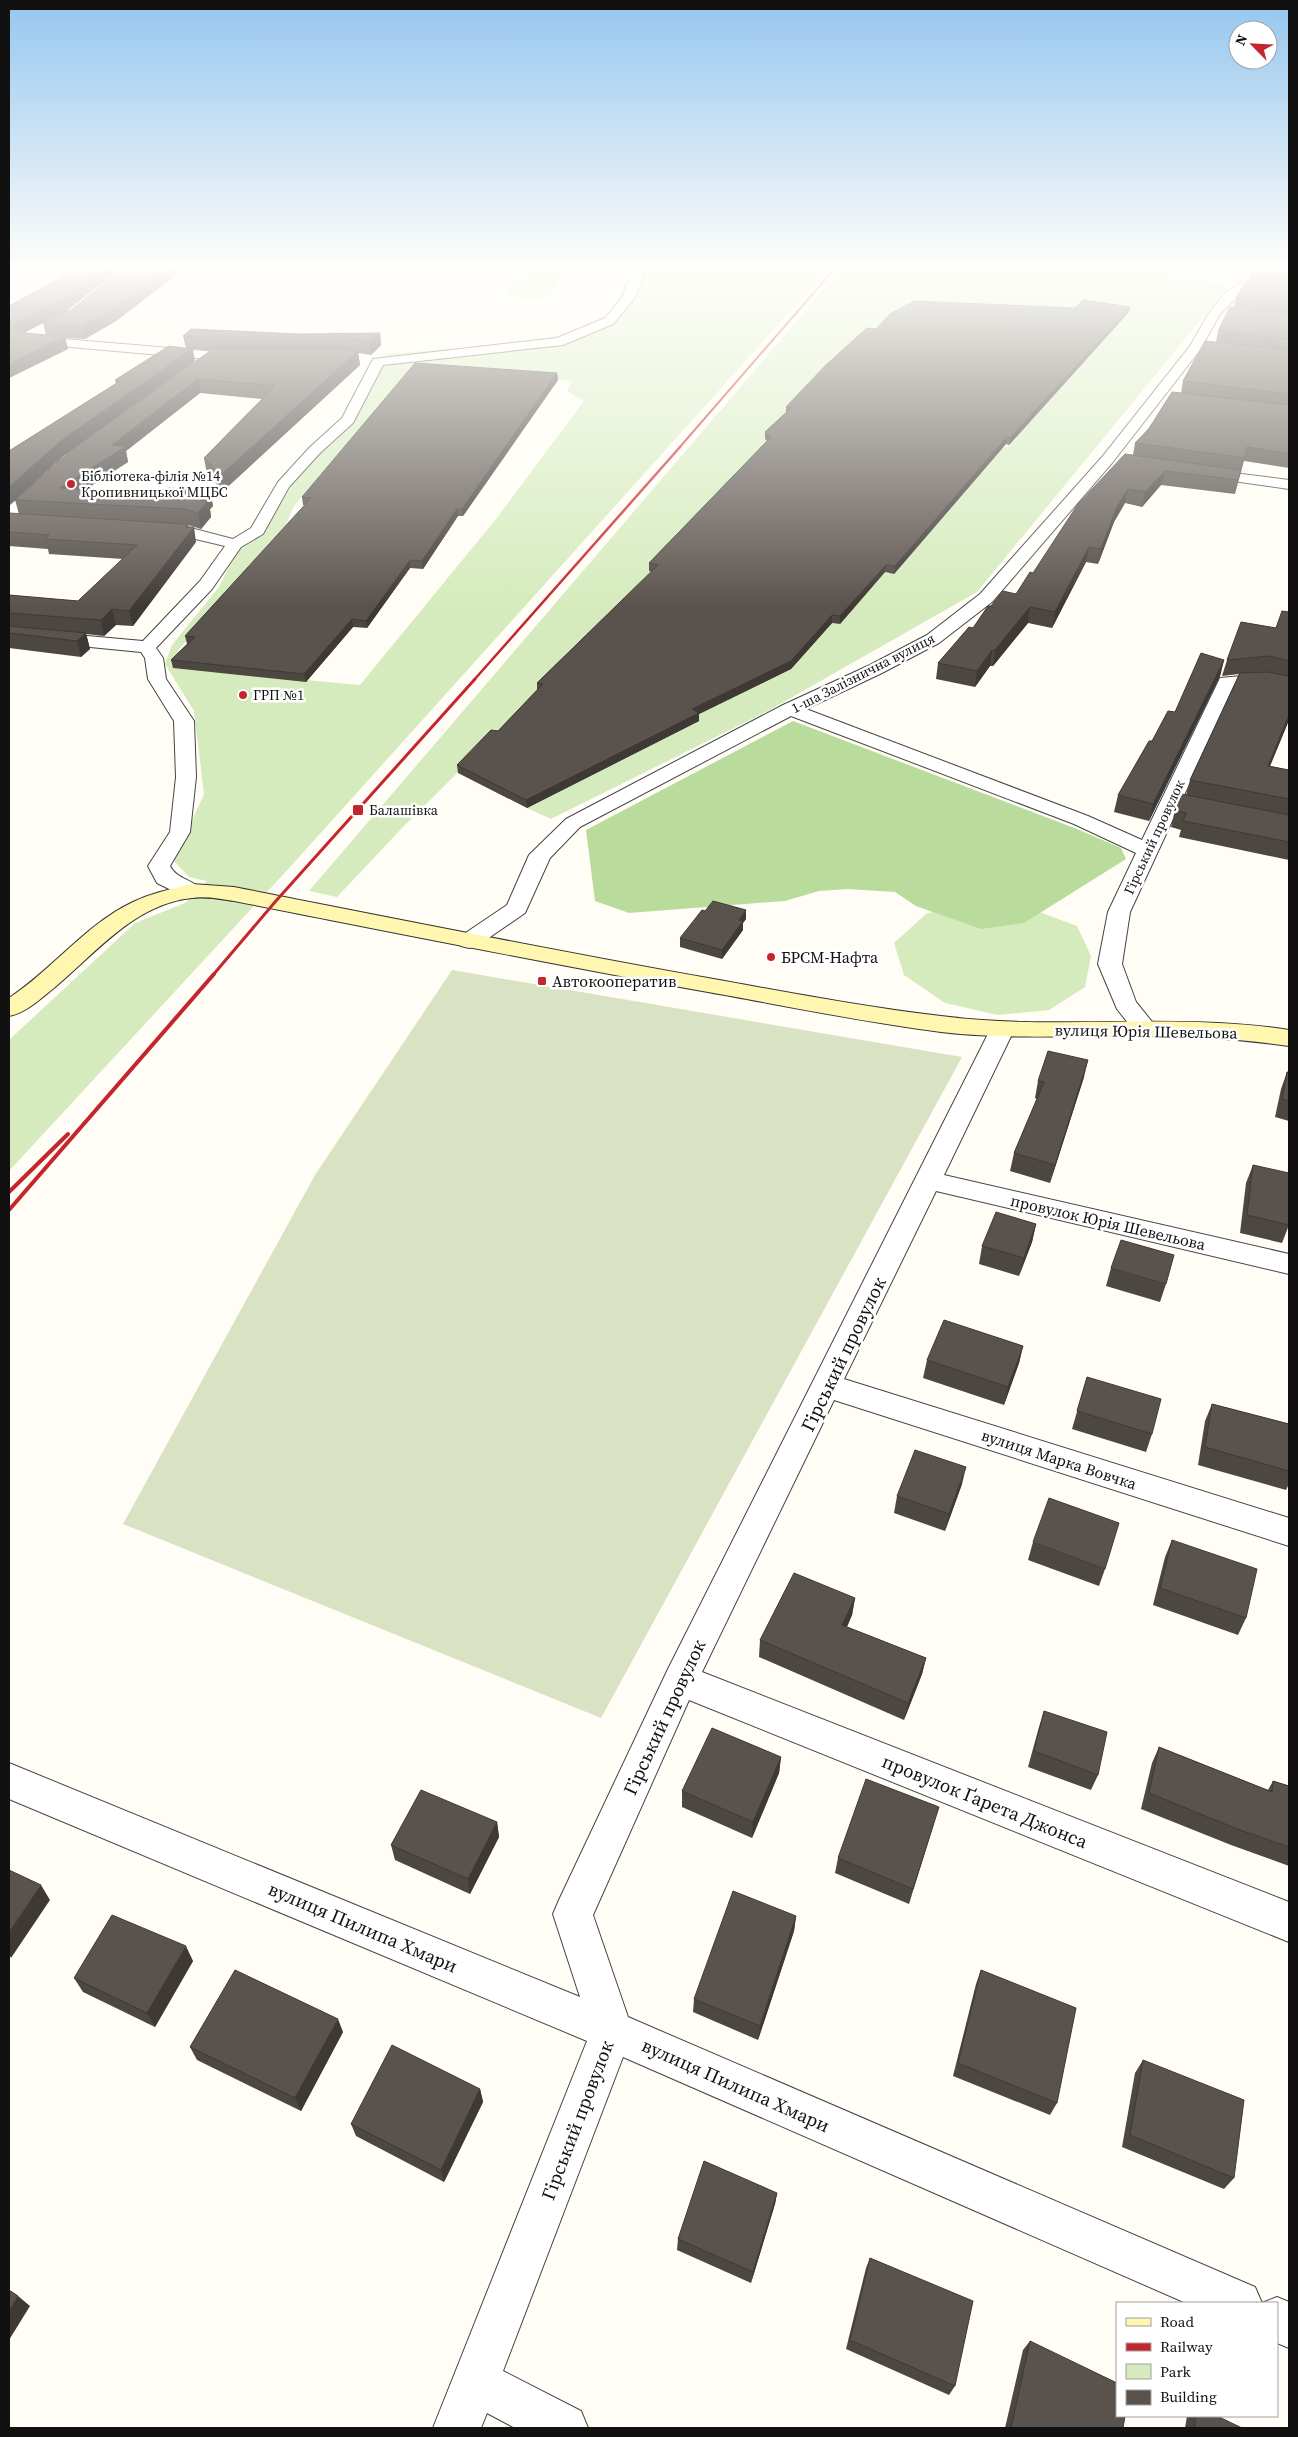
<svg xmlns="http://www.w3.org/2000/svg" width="1298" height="2437" font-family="'Source Serif 4',serif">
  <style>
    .green { fill: #d5ebbd; fill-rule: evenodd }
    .forest { fill: #b9dc9c }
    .cemetery { fill: #d9e3c4 }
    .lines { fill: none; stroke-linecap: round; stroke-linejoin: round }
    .street-casing { stroke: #444; stroke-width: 2 }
    .secondary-casing { stroke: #333; stroke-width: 2 }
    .street { fill: #fff; fill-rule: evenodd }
    .secondary { fill: #fff6b0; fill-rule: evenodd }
    .rail-far3 { stroke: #c4262e; stroke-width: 2 }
    .rail-far2 { stroke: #c4262e; stroke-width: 2.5 }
    .rail-far1 { stroke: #c4262e; stroke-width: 3 }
    .rail { stroke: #c4262e; stroke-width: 4 }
    .wall { fill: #4d4742; fill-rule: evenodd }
    .shaded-wall { fill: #3f3936 }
    .building { fill: #5a524d; stroke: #3f3936 }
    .poi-dot { fill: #c4262e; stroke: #fff; stroke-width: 2 }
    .labels { text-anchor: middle; stroke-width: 5; stroke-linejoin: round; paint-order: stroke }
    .far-poi-label { font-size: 14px; fill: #111; stroke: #fff; text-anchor: start }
    .far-street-label { font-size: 14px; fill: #111; stroke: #fff }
    .poi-label { font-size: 16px; fill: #111; stroke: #fff; text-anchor: start }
    .street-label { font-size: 16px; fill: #111; stroke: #fff }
    .near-street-label { font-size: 19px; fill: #111; stroke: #fff }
  </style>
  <rect width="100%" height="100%" fill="#fffdf5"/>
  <g class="green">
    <path d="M 522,266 L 831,266 L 291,866 L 9,1171 L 9,1040 L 135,923 L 185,903 L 207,881 L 189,877 L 174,861 L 204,794 L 194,711 L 165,664 L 172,645 L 219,587 L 238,549 L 261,536 L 296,479 L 320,450 L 355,421 L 385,354 L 505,345 L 578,332 L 604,320 L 630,276 L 623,269 L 569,266 L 548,298 L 504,297 L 529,266 ZM 419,370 L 572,381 L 567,391 L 584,401 L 496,519 L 360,685 L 173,668 L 180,648 L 283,532 L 294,506 L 389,397 Z"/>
    <polygon points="844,266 1172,266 1172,280 1231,283 977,592 766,712 551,819 527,808 699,721 692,717 832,623 840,624 885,572 894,574 1002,449 1009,445 1128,313 771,444 658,573 403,827 337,897 309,891"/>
    <polygon points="976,900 1026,907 1077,926 1091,956 1085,987 1049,1010 998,1015 945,1003 904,975 894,943 926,914"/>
  </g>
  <polygon class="forest" points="793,721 1077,829 1121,848 1126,859 1024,923 981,929 916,906 895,892 848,889 819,891 785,901 629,913 595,901 586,830"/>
  <polygon class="cemetery" points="452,970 962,1057 601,1718 123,1524 315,1175"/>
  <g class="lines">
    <defs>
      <g id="street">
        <path d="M 619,266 L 642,267 L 644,275 L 634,299 L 613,324 L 563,345 L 383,365 L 353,423 L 320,453 L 289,487 L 263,534 L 241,547 L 212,589 L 156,648 L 163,658 L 166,679 L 194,721 L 196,777 L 190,832 L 170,866 C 177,880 194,879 202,891 L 199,896 L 191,898 L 183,896 L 157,883 L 148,866 L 170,832 L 176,777 L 174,721 L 148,679 L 145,658 L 141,652 L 9,639 L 9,629 L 143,641 L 200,581 L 225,546 L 187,537 L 151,533 L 149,530 L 151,527 L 187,527 L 233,539 L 251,528 L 278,482 L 310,447 L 342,418 L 373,359 L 557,338 L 605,318 L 622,298 L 632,271 L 620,268 Z"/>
        <polygon points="1241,282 1289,284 1289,291 1244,290 1220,314 1200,350 1112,463 992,602 939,643 882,673 806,709 1088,816 1142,840 1220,678 1264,674 1289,680 1289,691 1264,686 1234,687 1130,912 1122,964 1136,1002 1157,1028 1154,1033 1145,1036 1136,1033 1117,1009 1098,964 1108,912 1136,853 1074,824 791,716 580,827 550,858 525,913 477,946 469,948 461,946 458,941 461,936 507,905 529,855 566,819 783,705 870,665 927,635 980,594 1102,457 1190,346 1209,313 1225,293"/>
        <polygon points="28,336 241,354 247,358 241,362 24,343 22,340"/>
        <polygon points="1202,469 1289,480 1289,489 1197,476 1195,473"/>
        <polygon points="45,477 53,482 50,485 14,517 9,519 9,506 40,479"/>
        <polygon points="1002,1022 1011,1025 1014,1030 944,1175 1289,1254 1289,1274 936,1191 844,1379 1289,1518 1289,1546 834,1400 702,1672 1289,1902 1289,1942 689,1700 593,1915 628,2017 1255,2287 1262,2303 1277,2297 1289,2302 1289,2348 1277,2343 1277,2303 1186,2303 623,2057 503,2371 581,2411 588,2428 515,2428 487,2413 481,2428 433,2428 587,2041 9,1799 9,1763 580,1997 553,1914 559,1900 668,1669 990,1030 993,1025"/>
      </g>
      <path id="secondary" d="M 192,884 L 234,887 C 392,918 550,950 708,978 C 786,992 863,1007 941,1016 C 1057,1031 1174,1012 1289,1030 L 1289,1046 C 1241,1039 1193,1036 1145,1036 C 1077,1035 1009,1040 941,1032 C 863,1022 786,1006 708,992 C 550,964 392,932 234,901 C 220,899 206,896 192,898 C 134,904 96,953 54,988 C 40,999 26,1013 9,1016 L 9,998 C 52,970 86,924 133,902 C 152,893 171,889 192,884 Z"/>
    </defs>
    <use href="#street" class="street-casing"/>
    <use href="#secondary" class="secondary-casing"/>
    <use href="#street" class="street"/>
    <use href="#secondary" class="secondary"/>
    <polyline class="rail-far3" points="679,448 837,266"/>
    <polyline class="rail-far2" points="474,680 680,447"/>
    <polyline class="rail-far1" points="213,975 275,902 475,679"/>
    <g class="rail">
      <polyline points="9,1192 68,1134"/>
      <polyline points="9,1210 214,974"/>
    </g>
  </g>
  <g class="wall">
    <path d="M 82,266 L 124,266 L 65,312 L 72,309 L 126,266 L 188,266 L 116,321 L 85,339 L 65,338 L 68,349 L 9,378 L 17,303 ZM 43,323 L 46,335 L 24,333 Z"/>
    <polygon points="367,266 472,266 466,273"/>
    <polygon points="1289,266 1289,468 1244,461 1235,494 1161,485 1142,507 1125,503 1114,522 1098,564 1086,562 1052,628 1028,623 993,666 990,666 975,687 936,679 938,663 973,628 991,606 1016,594 1133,455 1135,443 1181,393 1183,381 1216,342 1218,331 1234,308 1236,297 1248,280 1251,269"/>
    <polygon points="1130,307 1128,313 1009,445 1006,444 894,574 885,572 840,624 832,623 791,669 699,714 699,721 527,808 458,773 457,765 498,731 537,690 537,683 652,572 649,571 649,563 767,441 765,439 765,432 786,413 786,407 876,329 1075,308"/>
    <polygon points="380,333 381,345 371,355 358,353 360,365 223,491 207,474 204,458 262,399 200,393 126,451 128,462 85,489 162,494 210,491 213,506 210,509 211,517 201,529 188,525 196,542 133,626 116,625 104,636 86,634 90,649 81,657 9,648 9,595 78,601 123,559 49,554 48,549 9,546 9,513 19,514 15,500 210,351 193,349 195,361 66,454 9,505 9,451 116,384 115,380 186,348 183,336"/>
    <polygon points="557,373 558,380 463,516 458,516 423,569 410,568 367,628 353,627 306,682 173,668 171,660 187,644 185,636 305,505 303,505 302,497"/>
    <polygon points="1289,612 1289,720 1270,766 1289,770 1289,860 1179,837 1181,830 1171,827 1175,810 1186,795 1190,780 1239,674 1222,676 1227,660 1276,628"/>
    <polygon points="1224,660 1220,676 1149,821 1114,812 1118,795 1152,741 1175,712"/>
    <polygon points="746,919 743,923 743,930 722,959 680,947 680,938"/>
    <polygon points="1287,1072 1289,1072 1289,1121 1275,1117 1281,1089"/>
    <polygon points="1084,1077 1050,1183 1010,1171 1014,1153 1037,1099 1035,1098 1038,1081"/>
    <polygon points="1253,1165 1289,1225 1282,1243 1240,1233 1246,1183"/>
    <polygon points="1036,1224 1032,1242 1019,1276 979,1264 982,1246"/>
    <polygon points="1111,1268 1166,1284 1160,1302 1106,1286"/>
    <polygon points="1023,1346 1019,1363 1004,1405 923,1378 927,1360"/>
    <polygon points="1087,1377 1152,1434 1146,1452 1072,1429"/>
    <polygon points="1212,1404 1289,1424 1289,1484 1286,1490 1198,1465 1205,1421"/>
    <polygon points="962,1484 945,1531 894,1513 897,1496"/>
    <polygon points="1172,1540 1246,1618 1238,1635 1153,1605 1165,1557"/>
    <polygon points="1033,1542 1105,1569 1099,1586 1028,1560"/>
    <polygon points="855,1598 852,1615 847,1627 926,1658 922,1674 904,1720 759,1657 760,1640"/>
    <polygon points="1044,1711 1098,1775 1091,1790 1028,1767 1039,1727"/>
    <polygon points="1159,1747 1268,1790 1273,1781 1289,1786 1289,1866 1231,1845 1141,1809 1152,1763"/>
    <polygon points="781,1757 779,1773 752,1838 682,1807 682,1791"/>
    <polygon points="497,1822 499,1837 470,1894 395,1860 391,1845"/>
    <polygon points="934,1823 909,1904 835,1873 838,1858"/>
    <polygon points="796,1916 794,1931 758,2040 693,2012 694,1999"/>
    <polygon points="193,1961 155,2027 83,1992 74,1978"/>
    <polygon points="981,1970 1057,2103 1050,2115 953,2076 976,1984"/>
    <polygon points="343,2032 301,2111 197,2060 190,2047"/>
    <polygon points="1143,2060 1234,2178 1224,2189 1122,2147 1135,2073"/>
    <polygon points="480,2089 483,2102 444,2182 356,2136 351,2124"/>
    <polygon points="777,2193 775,2204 751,2283 677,2250 678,2239"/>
    <polygon points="870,2258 955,2386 949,2395 846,2349 866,2268"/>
    <polygon points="1030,2341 1123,2428 1005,2428 1023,2350"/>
    <polygon points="1187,2416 1196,2416 1242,2428 1185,2428"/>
  </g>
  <g class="shaded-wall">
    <polygon points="107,266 124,266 65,312 19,335 16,339 13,326 16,323"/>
    <polygon points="171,266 188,266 116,321 85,339 82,327"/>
    <polygon points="466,266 472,266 466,273"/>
    <polygon points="1130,307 1128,313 1009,445 1010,438"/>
    <polygon points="380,333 381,345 371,355 369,342"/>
    <polygon points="65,337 68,349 9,378 9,364"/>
    <polygon points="192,349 195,361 66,454 9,505 9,487 62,440"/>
    <polygon points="358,351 360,365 223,491 221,475"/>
    <polygon points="557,373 558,380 463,516 462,509"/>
    <polygon points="198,379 200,393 126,451 128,462 65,503 60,488 112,445"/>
    <polygon points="1007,437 1006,444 894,574 895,566"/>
    <polygon points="1165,471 1161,485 1142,507 1145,492"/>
    <polygon points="1128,489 1125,503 1114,522 1098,564 1101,549 1117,507"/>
    <polygon points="210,491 213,506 210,509 211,517 201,529 198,513 200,500"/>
    <polygon points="457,509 458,516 423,569 422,561"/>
    <polygon points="188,525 190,532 194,527 196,542 133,626 129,611"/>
    <polygon points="1089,547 1086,562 1052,628 1055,612"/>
    <polygon points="410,560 410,568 367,628 366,621"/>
    <polygon points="886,565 885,572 840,624 840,616"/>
    <polygon points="1030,607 1028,623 993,666 995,650"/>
    <polygon points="112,609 116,625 104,636 101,620"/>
    <polygon points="832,615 832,623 791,669 699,714 699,721 527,808 526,800 692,709"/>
    <polygon points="352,619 353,627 306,682 304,674"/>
    <polygon points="86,633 90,649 81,657 77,641"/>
    <polygon points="992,650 990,666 975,687 977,671"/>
    <polygon points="1224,660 1220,676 1149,821 1153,804"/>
    <polygon points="1289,715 1289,720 1263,783 1268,766"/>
    <polygon points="746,910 746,919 743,923 743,930 722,959 722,950 739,920"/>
    <polygon points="1088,1060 1084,1077 1050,1183 1055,1165"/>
    <polygon points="1036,1224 1032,1242 1019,1276 1024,1258"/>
    <polygon points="1023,1346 1019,1363 1004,1405 1008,1387"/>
    <polygon points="966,1467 962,1484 945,1531 949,1514"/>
    <polygon points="855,1598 852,1615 840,1642 842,1625"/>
    <polygon points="926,1658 922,1674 904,1720 908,1703"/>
    <polygon points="781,1757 779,1773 752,1838 753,1822"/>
    <polygon points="497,1822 499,1837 470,1894 468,1879"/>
    <polygon points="41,1885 50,1900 11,1958 9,1954 9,1932"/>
    <polygon points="796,1916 794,1931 758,2040 760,2026"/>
    <polygon points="186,1946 193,1961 155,2027 147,2013"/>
    <polygon points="338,2019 343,2032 301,2111 295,2098"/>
    <polygon points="480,2089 483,2102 444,2182 441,2170"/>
    <polygon points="777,2193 775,2204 751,2283 753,2272"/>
    <polygon points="18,2296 30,2306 9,2340 9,2311"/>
  </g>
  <g class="building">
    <polygon points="82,266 107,266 62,300 16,323 13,326 17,332 65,337 9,364 9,306"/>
    <polygon points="126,266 171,266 113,309 82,327 43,323 72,309"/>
    <polygon points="1252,266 1289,266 1289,271 1251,269"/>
    <polygon points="1248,280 1289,280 1289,302 1236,297"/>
    <polygon points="1083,300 1130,307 1010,438 1007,437 895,566 886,565 840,616 832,615 791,661 692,709 699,713 526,800 457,765 491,730 498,731 543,684 537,683 658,565 649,563 771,437 765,432 791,408 786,407 826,365 867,328 876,329 890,314 914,301 1075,308"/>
    <polygon points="1230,307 1289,313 1289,339 1218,331"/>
    <polygon points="191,329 300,334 380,333 369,342 346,338 210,338 183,336"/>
    <polygon points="1205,341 1289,350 1289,394 1183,381"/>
    <polygon points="169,346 192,349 62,440 9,487 9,451 120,381 115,380"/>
    <polygon points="213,349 346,349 358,351 221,475 204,458 275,386 198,379 112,445 125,447 60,488 162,494 168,488 210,491 200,500 208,501 198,513 184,509 15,500 75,447"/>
    <polygon points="415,363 557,373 462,509 457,509 422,561 410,560 366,621 352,619 304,674 171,660 195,637 185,636 311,498 302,497"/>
    <polygon points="1172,392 1289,405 1289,454 1247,447 1245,458 1135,443 1148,430"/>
    <polygon points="1125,454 1241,470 1238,480 1165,471 1145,492 1128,489 1117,507 1101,549 1089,547 1055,612 1030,607 995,650 992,650 977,671 938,663 969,627 973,628 988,606 991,606 1003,591 1016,594 1030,572 1033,573 1078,504"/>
    <polygon points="9,513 184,524 188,525 186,527 194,527 129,611 112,609 101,620 9,613 9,595 78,601 137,545 45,539 49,535 9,532"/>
    <polygon points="1282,611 1289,612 1289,661 1269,656 1227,660 1241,622 1276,628"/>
    <polygon points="9,626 86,633 77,641 9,633"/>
    <polygon points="1201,653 1224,660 1153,804 1118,795 1149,741 1152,741 1168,711 1175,712"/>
    <polygon points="1268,672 1289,676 1289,715 1268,766 1289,770 1289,799 1190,780 1240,673"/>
    <polygon points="1182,794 1289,815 1289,842 1183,821 1186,813 1175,810"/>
    <polygon points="713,901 746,910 739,920 743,921 722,950 680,938 702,910 705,911"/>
    <polygon points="1048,1051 1088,1060 1055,1165 1014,1153 1044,1082 1038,1081"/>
    <polygon points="1287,1072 1289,1072 1289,1101 1282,1099"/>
    <polygon points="1253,1165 1289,1173 1289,1225 1247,1215"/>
    <polygon points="996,1212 1036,1224 1024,1258 982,1246"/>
    <polygon points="1121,1240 1174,1255 1166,1284 1111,1268"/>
    <polygon points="944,1320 1023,1346 1008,1387 927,1360"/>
    <polygon points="1087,1377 1161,1399 1152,1434 1077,1411"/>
    <polygon points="1212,1404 1289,1424 1289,1471 1205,1447"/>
    <polygon points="915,1450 966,1467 949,1514 897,1496"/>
    <polygon points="1049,1498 1119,1523 1105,1569 1033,1542"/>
    <polygon points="1172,1540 1257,1569 1246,1618 1160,1588"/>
    <polygon points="794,1573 855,1598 842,1625 926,1658 908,1703 760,1640"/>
    <polygon points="1044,1711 1107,1732 1098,1775 1034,1751"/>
    <polygon points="712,1728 781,1757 753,1822 682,1791"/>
    <polygon points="1159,1747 1272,1792 1273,1781 1289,1786 1289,1847 1240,1830 1149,1793"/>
    <polygon points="866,1779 939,1807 913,1889 838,1858"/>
    <polygon points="421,1790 497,1822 468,1879 391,1845"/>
    <polygon points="9,1870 41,1885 9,1932"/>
    <polygon points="733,1891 796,1916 760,2026 694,1999"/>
    <polygon points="112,1915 186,1946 147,2013 74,1978"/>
    <polygon points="235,1970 338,2019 295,2098 190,2047"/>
    <polygon points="981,1970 1076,2008 1057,2103 958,2063"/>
    <polygon points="392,2045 480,2089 441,2170 351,2124"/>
    <polygon points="1143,2060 1244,2100 1234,2178 1130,2135"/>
    <polygon points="704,2161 777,2193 753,2272 678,2239"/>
    <polygon points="870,2258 973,2301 955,2386 850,2340"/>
    <polygon points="9,2290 18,2296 9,2311"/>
    <polygon points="1030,2341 1117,2383 1117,2416 1125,2416 1123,2428 1011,2428"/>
    <polygon points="1196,2416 1217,2416 1242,2428 1194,2428"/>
  </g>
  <linearGradient id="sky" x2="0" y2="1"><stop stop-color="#95c6ee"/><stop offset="0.44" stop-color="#fffefa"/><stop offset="1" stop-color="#fffefa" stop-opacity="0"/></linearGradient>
  <rect width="1298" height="607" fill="url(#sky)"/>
  <g class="poi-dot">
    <circle cx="71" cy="484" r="5"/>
    <circle cx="243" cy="695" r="5"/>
    <rect x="352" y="804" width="12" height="12" rx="2.5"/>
    <circle cx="771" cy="957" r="5"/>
    <rect x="537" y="976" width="10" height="10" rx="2.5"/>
  </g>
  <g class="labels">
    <g class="far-poi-label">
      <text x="81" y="481">Бібліотека-філія №14<tspan x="81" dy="16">Кропивницької МЦБС</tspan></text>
      <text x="253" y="700">ГРП №1</text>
      <text x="369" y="815">Балашівка</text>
    </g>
    <g class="far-street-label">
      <text transform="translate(863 673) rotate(-27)" y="5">1-ша Залізнична вулиця</text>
      <text transform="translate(1154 837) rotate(-65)" y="5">Гірський провулок</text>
    </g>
    <g class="poi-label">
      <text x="781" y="963">БРСМ-Нафта</text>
      <text x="552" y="987">Автокооператив</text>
    </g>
    <g class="street-label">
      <text transform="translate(1146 1031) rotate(1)" y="6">вулиця Юрія Шевельова</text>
      <text transform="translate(1108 1222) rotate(13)" y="6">провулок Юрія Шевельова</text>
      <text transform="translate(1059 1459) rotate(18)" y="6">вулиця Марка Вовчка</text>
    </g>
    <g class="near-street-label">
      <text transform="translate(843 1354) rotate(-64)" y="7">Гірський провулок</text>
      <text transform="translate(664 1717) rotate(-65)" y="7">Гірський провулок</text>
      <text transform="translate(985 1801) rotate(22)" y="7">провулок Ґарета Джонса</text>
      <text transform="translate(363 1927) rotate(23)" y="7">вулиця Пилипа Хмари</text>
      <text transform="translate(736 2085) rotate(24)" y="7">вулиця Пилипа Хмари</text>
      <text transform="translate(577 2120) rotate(-69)" y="7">Гірський провулок</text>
    </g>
  </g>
  <rect width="1298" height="2437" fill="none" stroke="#111111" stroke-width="20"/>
  <rect x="1116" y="2302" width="162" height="115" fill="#ffffff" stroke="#a0a0a0"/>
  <rect x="1126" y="2318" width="25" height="8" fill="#fff6b0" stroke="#a0a0a0"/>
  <text x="1160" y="2327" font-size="15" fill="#111111">Road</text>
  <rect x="1126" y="2343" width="25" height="8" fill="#c4262e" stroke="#a0a0a0"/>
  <text x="1160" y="2352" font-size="15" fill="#111111">Railway</text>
  <rect x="1126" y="2364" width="25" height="15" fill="#d5ebbd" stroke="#a0a0a0"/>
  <text x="1160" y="2377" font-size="15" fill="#111111">Park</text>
  <rect x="1126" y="2390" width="25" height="15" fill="#5a524d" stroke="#a0a0a0"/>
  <text x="1160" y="2402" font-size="15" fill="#111111">Building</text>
  <g transform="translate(1253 45) rotate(294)"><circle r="24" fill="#ffffff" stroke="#a0a0a0"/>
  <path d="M0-4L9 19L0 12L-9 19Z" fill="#c4262e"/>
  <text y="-8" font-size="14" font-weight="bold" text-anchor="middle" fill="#111111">N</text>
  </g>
</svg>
